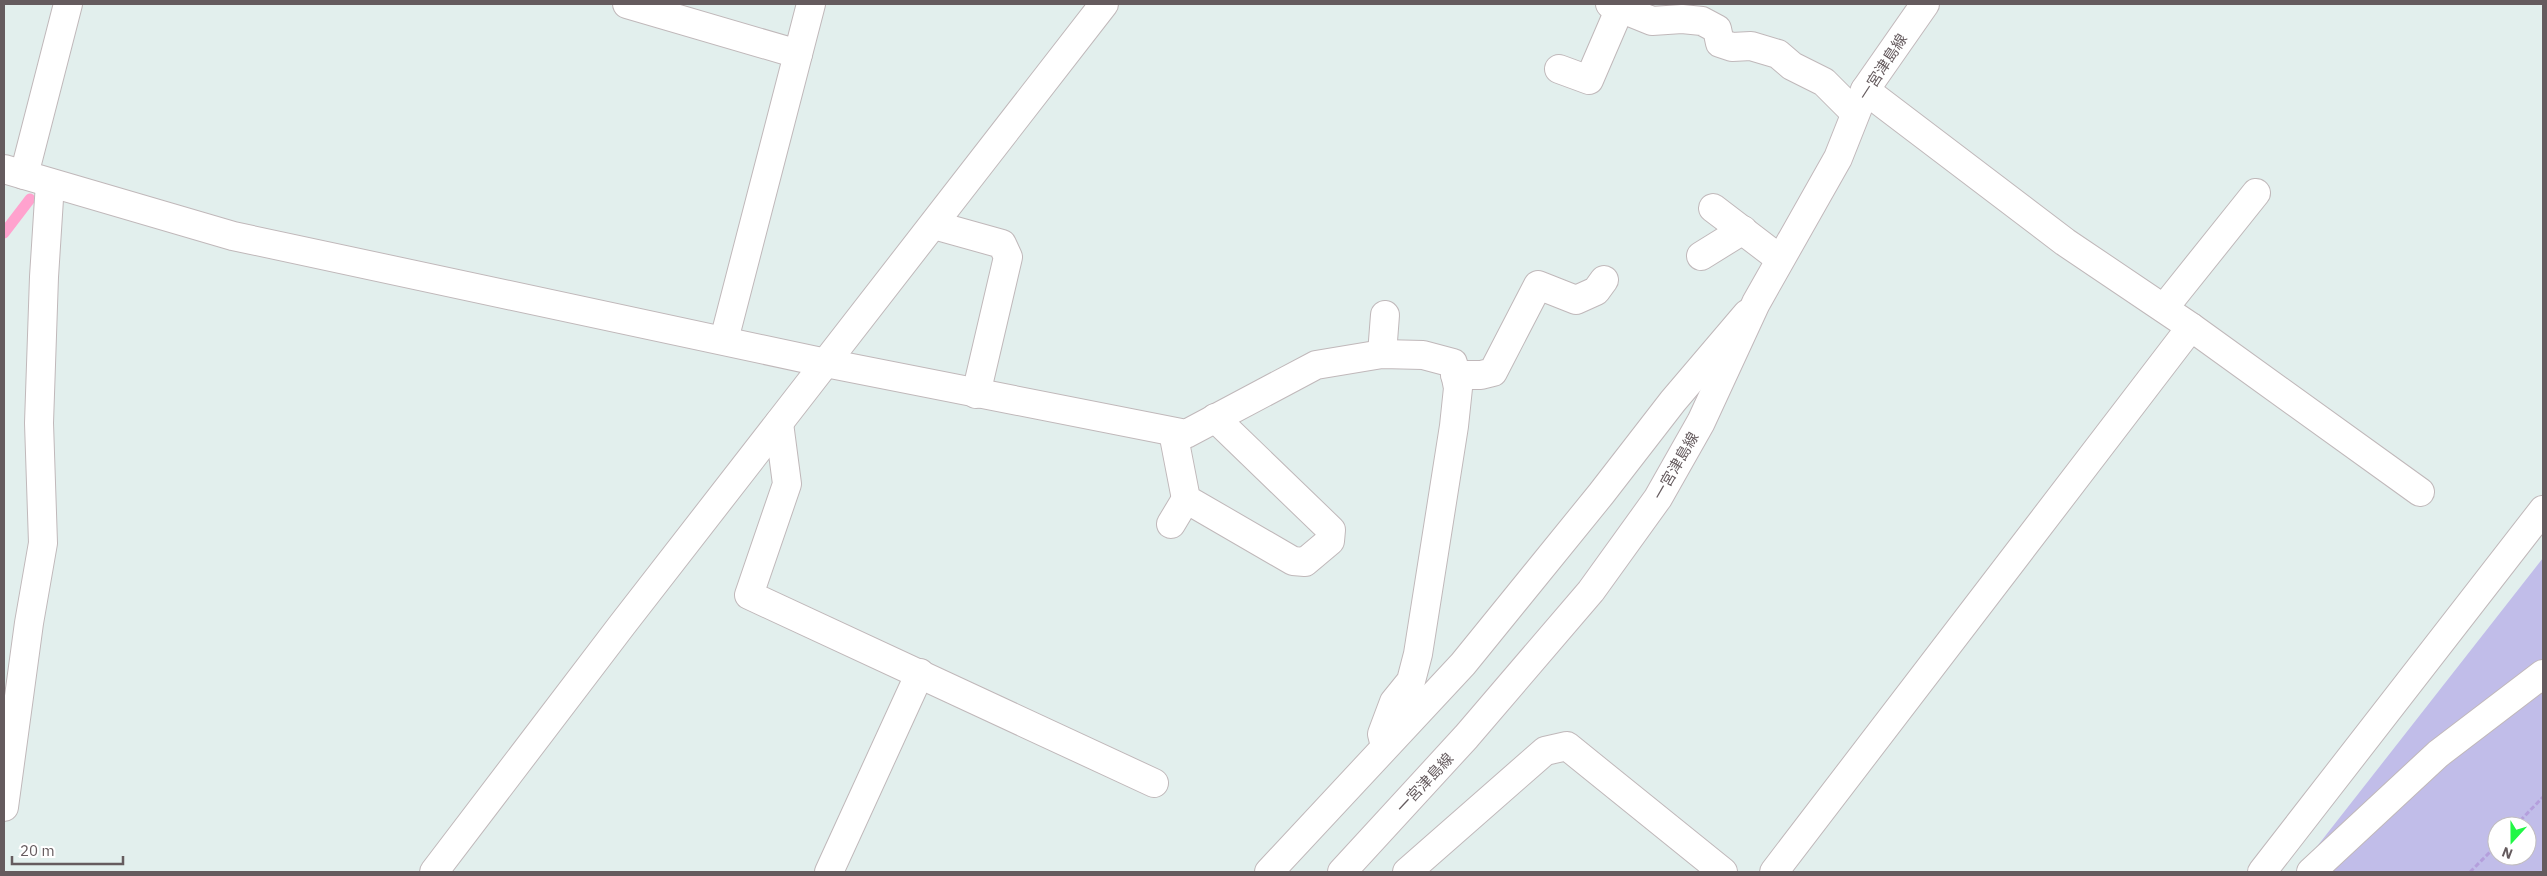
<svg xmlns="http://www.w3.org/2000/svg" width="2547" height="876" font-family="'IBM Plex Sans','Noto Sans JP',sans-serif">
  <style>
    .green { fill: #c1bde9; fill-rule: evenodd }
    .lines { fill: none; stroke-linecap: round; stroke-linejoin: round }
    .stream { stroke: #ffa2ce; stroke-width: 11 }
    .minor-casing { stroke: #c0b8ba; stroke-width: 30 }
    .secondary-casing { stroke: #c2b8bb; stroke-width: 30 }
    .path { stroke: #b49fdc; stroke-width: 3; stroke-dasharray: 5 2.5; stroke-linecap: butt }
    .minor { stroke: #fff; stroke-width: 28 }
    .secondary { stroke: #fff; stroke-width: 28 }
    .labels { text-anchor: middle; stroke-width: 4.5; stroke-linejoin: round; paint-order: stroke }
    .street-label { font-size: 15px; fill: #655b5e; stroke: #fff }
  </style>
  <rect width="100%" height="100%" fill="#e2efed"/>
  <path class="green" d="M 2543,558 L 2543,872 L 2297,872 ZM 2497,826 L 2527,826 L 2527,856 L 2497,856 Z"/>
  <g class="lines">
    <polyline class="stream" points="4,233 30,199"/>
    <defs>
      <g id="minor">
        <polyline points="627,4 798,54"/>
        <polyline points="1610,4 1652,21 1682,19 1702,21 1717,29 1720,43 1732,47 1751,46 1778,54 1792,66 1824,82 1855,113"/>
        <polyline points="1559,69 1589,80 1620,8"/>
        <polyline points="4,169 233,236 826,363 1186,434 1316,365 1382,354 1423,355 1453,363 1458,388 1454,426 1418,654 1411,681 1394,702 1382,734 1385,746"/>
        <polyline points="24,175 68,4"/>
        <polyline points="1713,208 1780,259"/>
        <polyline points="934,225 1002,244 1008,257 976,394"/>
        <polyline points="1701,256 1743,230"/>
        <polyline points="2164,308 2256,193"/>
        <polyline points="2191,327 2420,492"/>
        <polyline points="724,340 811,4"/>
        <polyline points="1382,354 1385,315"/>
        <polyline points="1455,375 1481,375 1493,372 1538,285 1576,300 1596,291 1604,280"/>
        <polyline points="779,423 787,484 749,595 1154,783"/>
        <polyline points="1173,432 1186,499 1293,561 1305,562 1330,541 1331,530 1215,418"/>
        <polyline points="1171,524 1186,499"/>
        <polyline points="4,807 29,623 43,543 39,423 44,277 50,183"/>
        <polyline points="434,872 622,625 1104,4"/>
        <polyline points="829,872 920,673"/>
        <polyline points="1269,872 1463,664 1601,494 1673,401 1747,314"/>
        <polyline points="1407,872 1545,751 1567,746 1723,872"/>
        <polyline points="1774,872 2191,327 2065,242 1865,90"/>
        <polyline points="2262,872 2543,510"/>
        <polyline points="2311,872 2438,754 2543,674"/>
      </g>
      <polyline id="secondary" points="1342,872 1466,737 1591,591 1658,498 1701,422 1756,303 1838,158 1865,90 1925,4"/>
    </defs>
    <use href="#minor" class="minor-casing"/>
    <use href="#secondary" class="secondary-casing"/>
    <g class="path">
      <polyline points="2515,826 2543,797"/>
      <polyline points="2470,872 2497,845"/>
    </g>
    <use href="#minor" class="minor"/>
    <use href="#secondary" class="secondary"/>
  </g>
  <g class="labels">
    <g class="street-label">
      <text transform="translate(1883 67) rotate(-57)" y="5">一宮津島線</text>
      <text transform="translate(1676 466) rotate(-60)" y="5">一宮津島線</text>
      <text transform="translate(1425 783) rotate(-47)" y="5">一宮津島線</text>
    </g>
  </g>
  <rect width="2547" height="876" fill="none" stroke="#655b5e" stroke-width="10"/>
  <g transform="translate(2512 841) rotate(201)"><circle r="24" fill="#ffffff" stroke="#c1bdbf"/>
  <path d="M0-4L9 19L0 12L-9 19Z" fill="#20f745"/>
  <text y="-8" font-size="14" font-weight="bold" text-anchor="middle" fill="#655b5e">N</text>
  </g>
  <path d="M12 856v8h111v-8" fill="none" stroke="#655b5e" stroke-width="2.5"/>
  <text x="20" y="856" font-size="15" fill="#655b5e" stroke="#ffffff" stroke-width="4" paint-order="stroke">20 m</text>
</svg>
